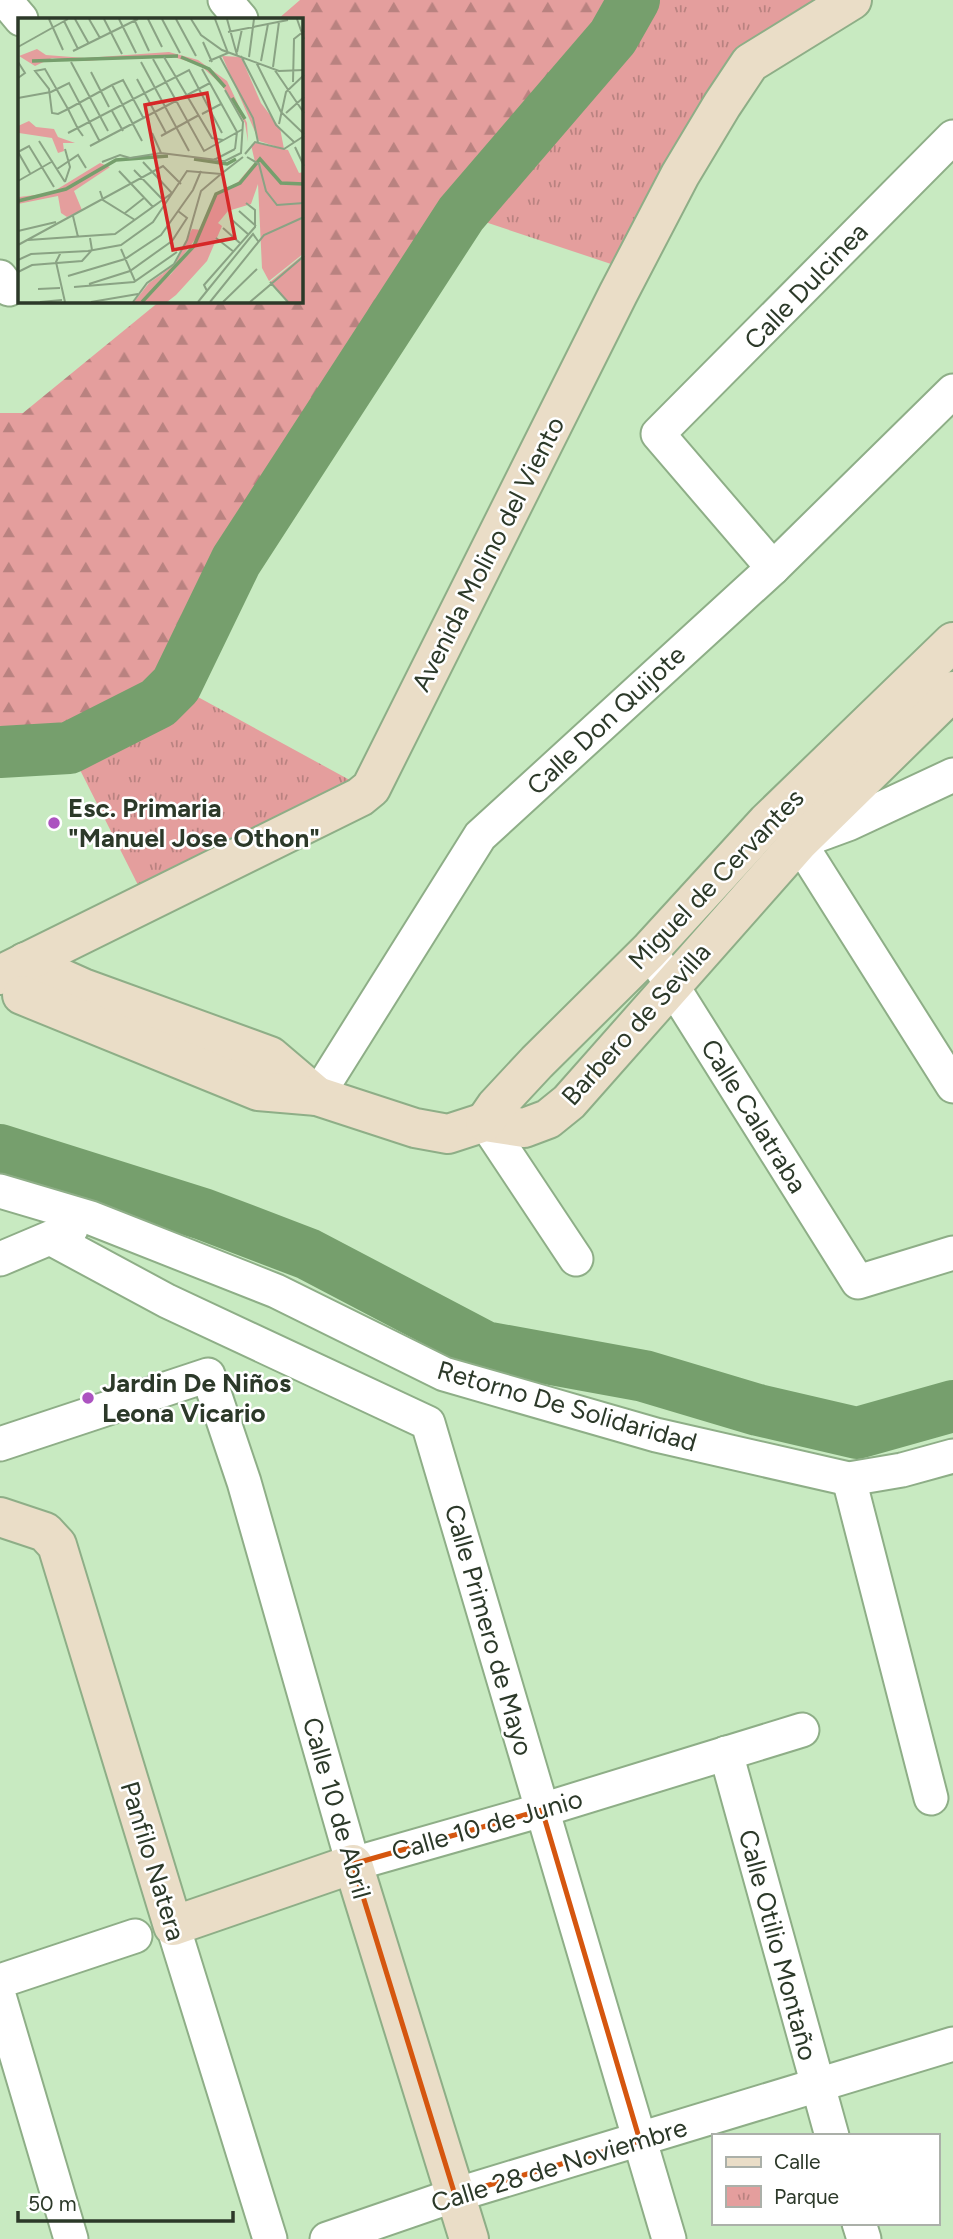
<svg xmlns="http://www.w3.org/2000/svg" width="953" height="2239" font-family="Figtree,sans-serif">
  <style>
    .forest { fill: url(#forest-firs) }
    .park { fill: url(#park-tufts) }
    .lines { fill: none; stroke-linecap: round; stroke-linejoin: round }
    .river { stroke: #769f6d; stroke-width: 52 }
    .street-casing { stroke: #8eae87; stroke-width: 37 }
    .secondary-casing { stroke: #8eae87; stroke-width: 42 }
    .street { stroke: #fff; stroke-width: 33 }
    .secondary { stroke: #eaddc7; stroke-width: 38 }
    .marked { fill: none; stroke: #d5560f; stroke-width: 5; stroke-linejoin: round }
    .poi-dot { fill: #ac53c0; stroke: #fff; stroke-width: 2.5 }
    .labels { text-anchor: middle; stroke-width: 5; stroke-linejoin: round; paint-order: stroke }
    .street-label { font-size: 26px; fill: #2c3929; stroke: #fff }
    .poi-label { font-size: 26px; font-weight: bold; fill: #2c3929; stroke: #fff; text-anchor: start }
    .inset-river { fill: none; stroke: #769f6d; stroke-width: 3.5 }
    .inset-road { fill: none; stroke: #8aa384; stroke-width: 2 }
    .view { fill: #d62828; fill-opacity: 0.15; stroke: #d62828; stroke-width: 3.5 }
    .inset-edge { fill: none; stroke: #2c3929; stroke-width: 3.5 }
  </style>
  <defs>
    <pattern id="forest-firs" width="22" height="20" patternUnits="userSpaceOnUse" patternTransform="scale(1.75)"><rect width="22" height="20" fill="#e49e9d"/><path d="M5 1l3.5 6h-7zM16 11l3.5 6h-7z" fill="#b98280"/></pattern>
    <pattern id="park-tufts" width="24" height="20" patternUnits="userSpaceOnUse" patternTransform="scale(1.75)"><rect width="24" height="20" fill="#e49e9d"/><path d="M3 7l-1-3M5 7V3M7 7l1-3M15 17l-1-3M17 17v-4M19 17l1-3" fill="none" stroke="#b98280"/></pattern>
  </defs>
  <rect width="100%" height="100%" fill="#c8eac1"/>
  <polygon class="forest" points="300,0 634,0 613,37 461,214 241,554 176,685 158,703 69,748 0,758 0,413 23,413 160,301 301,301 301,19 278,19"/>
  <g class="park">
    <polygon points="634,0 823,0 614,265 461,214 613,37"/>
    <polygon points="176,685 357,784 140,889 69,748 158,703"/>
  </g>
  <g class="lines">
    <g class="river">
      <polyline points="0,752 69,748 158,703 176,685 236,561 461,214 613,37 634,0"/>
      <polyline points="0,1150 203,1214 308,1254 485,1347 644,1376 758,1410 857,1433 953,1406"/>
    </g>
    <defs>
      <g id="street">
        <polyline points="5,0 21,19"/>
        <polyline points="225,0 241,19"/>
        <polyline points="0,277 9,289"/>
        <polyline points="773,568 658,434 953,137"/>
        <polyline points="953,775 848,824 799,842 953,1086"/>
        <polyline points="659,965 858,1282 953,1253"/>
        <polyline points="317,1096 480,836 773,568 953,391"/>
        <polyline points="485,1122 576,1259"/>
        <polyline points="0,1191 91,1218 276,1291 444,1374 656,1435 849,1479 902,1470 953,1456"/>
        <polyline points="52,1239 167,1301 428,1423 669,2239"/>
        <polyline points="0,1259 71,1229"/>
        <polyline points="0,1444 208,1375 244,1482 353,1864 542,1810 802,1730"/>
        <polyline points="849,1479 931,1798"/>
        <polyline points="726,1753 832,2136"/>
        <polyline points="173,1926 270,2239"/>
        <polyline points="0,1981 135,1936"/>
        <polyline points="0,1999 71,2239"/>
        <polyline points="859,2223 864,2239"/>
        <polyline points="327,2239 455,2195 953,2044"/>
      </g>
      <g id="secondary">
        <polyline points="25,962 83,988 270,1056 317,1096"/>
        <polyline points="0,975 360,797 371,788 618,294 680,175 722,105 750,63 852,0"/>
        <polyline points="22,995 258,1091 317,1096 415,1128 448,1134 485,1122 524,1128 548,1119 569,1102 799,842 953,691"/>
        <polyline points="485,1122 496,1106 537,1062 649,951 767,822 953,642"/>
        <polyline points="0,1517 45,1532 57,1545 173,1926 353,1864 469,2239"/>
      </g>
    </defs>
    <use href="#street" class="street-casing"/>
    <use href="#secondary" class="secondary-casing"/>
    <use href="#street" class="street"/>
    <use href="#secondary" class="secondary"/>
  </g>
  <path class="marked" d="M 542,1810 L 640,2141 L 455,2195 L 353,1864 Z"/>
  <g class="poi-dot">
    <circle cx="54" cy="823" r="7"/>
    <circle cx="88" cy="1398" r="7"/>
  </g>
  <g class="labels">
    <g class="street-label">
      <text transform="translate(806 286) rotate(-46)" y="9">Calle Dulcinea</text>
      <text transform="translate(488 554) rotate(-63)" y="9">Avenida Molino del Viento</text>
      <text transform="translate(606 720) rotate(-43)" y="9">Calle Don Quijote</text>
      <text transform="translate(716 879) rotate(-46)" y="9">Miguel de Cervantes</text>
      <text transform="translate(636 1024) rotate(-48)" y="9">Barbero de Sevilla</text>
      <text transform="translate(754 1116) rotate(58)" y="9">Calle Calatraba</text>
      <text transform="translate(567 1406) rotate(16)" y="9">Retorno De Solidaridad</text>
      <text transform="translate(489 1630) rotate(74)" y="9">Calle Primero de Mayo</text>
      <text transform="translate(337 1808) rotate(74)" y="9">Calle 10 de Abril</text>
      <text transform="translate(487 1825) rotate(-16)" y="9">Calle 10 de Junio</text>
      <text transform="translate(153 1861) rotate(73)" y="9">Panfilo Natera</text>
      <text transform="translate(778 1945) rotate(75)" y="9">Calle Otilio Montaño</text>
      <text transform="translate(559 2165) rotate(-17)" y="9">Calle 28 de Noviembre</text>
    </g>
    <g class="poi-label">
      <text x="68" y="817">Esc. Primaria<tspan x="68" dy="30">"Manuel Jose Othon"</tspan></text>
      <text x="102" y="1392">Jardin De Niños<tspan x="102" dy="30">Leona Vicario</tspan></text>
    </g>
  </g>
  <g transform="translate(18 18)">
    <rect width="285" height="285" fill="#c8eac1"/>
    <path d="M 11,103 L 18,109 L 36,111 L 40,119 L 57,125 L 45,125 L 46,133 L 40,135 L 34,120 L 1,115 L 0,108 Z" fill="#e49e9d"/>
    <path d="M 19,31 L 28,37 L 67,40 L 151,34 L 180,42 L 209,63 L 229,105 L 230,124 L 227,105 L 204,67 L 182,47 L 149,37 L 67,43 L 34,40 L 17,48 L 1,38 ZM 238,125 L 270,132 L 281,155 L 285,154 L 285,236 L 251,263 L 244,250 L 240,166 L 233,186 L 210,193 L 200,205 L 204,208 L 189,243 L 158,277 L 149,284 L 116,284 L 131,265 L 144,256 L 147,261 L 153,256 L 176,228 L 198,176 L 220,164 L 237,144 L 233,127 ZM 82,145 L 92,149 L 56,173 L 64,192 L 49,199 L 43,195 L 40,178 L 0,186 L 1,179 L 33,175 Z" fill="#e49e9d"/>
    <path d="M 285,237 L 285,284 L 270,284 L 252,264 Z" fill="#e49e9d"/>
    <path d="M 204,38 L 223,39 L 243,85 L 262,110 L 266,131 L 241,123 ZM 174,211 L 184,212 L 147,262 L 144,256 L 157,246 Z" fill="#e49e9d"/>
    <path class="inset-river" d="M 163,39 L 191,51 L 207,69M 14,43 L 160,38M 214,80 L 227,101M 176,141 L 209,146 L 218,141M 0,183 L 48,171 L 98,142 L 150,138M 124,284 L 176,228 L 198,176 L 222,165 L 242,141 L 263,165 L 286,166"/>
    <path class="inset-road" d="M 31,1 L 45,32M 57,1 L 71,26M 71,1 L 82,20M 86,1 L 104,36M 101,1 L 118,35M 116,1 L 131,33M 130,1 L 144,29M 144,1 L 162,35M 158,1 L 178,38M 173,1 L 183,17 L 204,32 L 261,53 L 286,52M 209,1 L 219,37M 279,1 L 286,21M 46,3 L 60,31M 210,14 L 270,2M 185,24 L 194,44M 0,29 L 50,1M 55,33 L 120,1M 219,34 L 224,11M 223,38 L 258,107 L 276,124M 146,39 L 194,120 L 205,122M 202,39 L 235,100 L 240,124M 231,39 L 236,1M 135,41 L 186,133 L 225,111M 191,43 L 210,35 L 197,1M 243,43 L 250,6M 0,44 L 7,55 L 0,60M 53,44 L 90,113M 123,44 L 171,133M 238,44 L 263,94 L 286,116M 255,49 L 261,4M 184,51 L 219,114 L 217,131M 256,51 L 286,95M 73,54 L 91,89M 119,61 L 148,115M 275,64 L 276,21 L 286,13M 94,67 L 124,123M 0,80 L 33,74 L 51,65 L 82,124M 94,93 L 105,113M 268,95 L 286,79M 184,96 L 203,86M 261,106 L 268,74 L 286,57M 50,115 L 171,52 L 204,115M 134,115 L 143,135M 65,118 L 60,111 L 50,91 L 27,51 L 17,53 L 31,71 L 34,95 L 40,96 L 50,91 L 94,67 L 105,62 L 126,101M 143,118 L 181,97M 21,123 L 47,164M 72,128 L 192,65M 277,129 L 286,148M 0,134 L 11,128 L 36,169M 0,134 L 12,155M 227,136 L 237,124 L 266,131 L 286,118M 229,139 L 241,146 L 248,173 L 259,187 L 286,185M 196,142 L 217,131M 84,144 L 102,137 L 112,140 L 143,135 L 207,143 L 223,135 L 225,104 L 207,72M 39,151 L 60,137 L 68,150M 116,152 L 145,182M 101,153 L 135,189M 0,163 L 35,143M 47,164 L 52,149 L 47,131M 82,173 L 85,182 L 117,202M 221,193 L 238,208M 107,195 L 126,180M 55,198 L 60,219M 213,201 L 231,217M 205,210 L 223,226M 0,213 L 38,204M 198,220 L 216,234M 10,222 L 97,216 L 154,175 L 125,144M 0,227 L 145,148 L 163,166M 103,231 L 117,263M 70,233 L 103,227 L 135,204 L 169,153 L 203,156 L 225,139M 43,234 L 38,244 L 47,284M 0,242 L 13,236 L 70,233M 0,254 L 14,247 L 64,243 L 74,232 L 72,220M 50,258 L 107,241 L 143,217 L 175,172 L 183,153M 252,264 L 270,284M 71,266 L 112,253 L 154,223 L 169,200 L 160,193M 56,269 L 116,264 L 159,234M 20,271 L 42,270M 189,273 L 186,267 L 237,209 L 237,192 L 228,185M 22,284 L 44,282M 73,284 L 120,276M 115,284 L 129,265 L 156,246 L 169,222 L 183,173 L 203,156M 180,284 L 235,216 L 240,223M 192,284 L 246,217 L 286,199M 205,284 L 239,251M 232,284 L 286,238"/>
    <path class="view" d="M 189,75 L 217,220 L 155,232 L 127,87 Z"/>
    <rect width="285" height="285" class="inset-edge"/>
  </g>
  <rect x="712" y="2134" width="228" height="91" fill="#ffffff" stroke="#abb0a9" stroke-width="2"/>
  <rect x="726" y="2157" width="35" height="10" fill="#eaddc7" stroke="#abb0a9" stroke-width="2"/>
  <text x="774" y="2169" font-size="21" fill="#2c3929">Calle</text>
  <rect x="726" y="2186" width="35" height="21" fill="url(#park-tufts)" stroke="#abb0a9" stroke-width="2"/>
  <text x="774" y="2204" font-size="21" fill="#2c3929">Parque</text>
  <path d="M18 2211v10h215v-10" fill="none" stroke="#2c3929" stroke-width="3.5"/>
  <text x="28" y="2211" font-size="21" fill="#2c3929" stroke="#ffffff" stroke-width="5" paint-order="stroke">50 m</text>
</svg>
